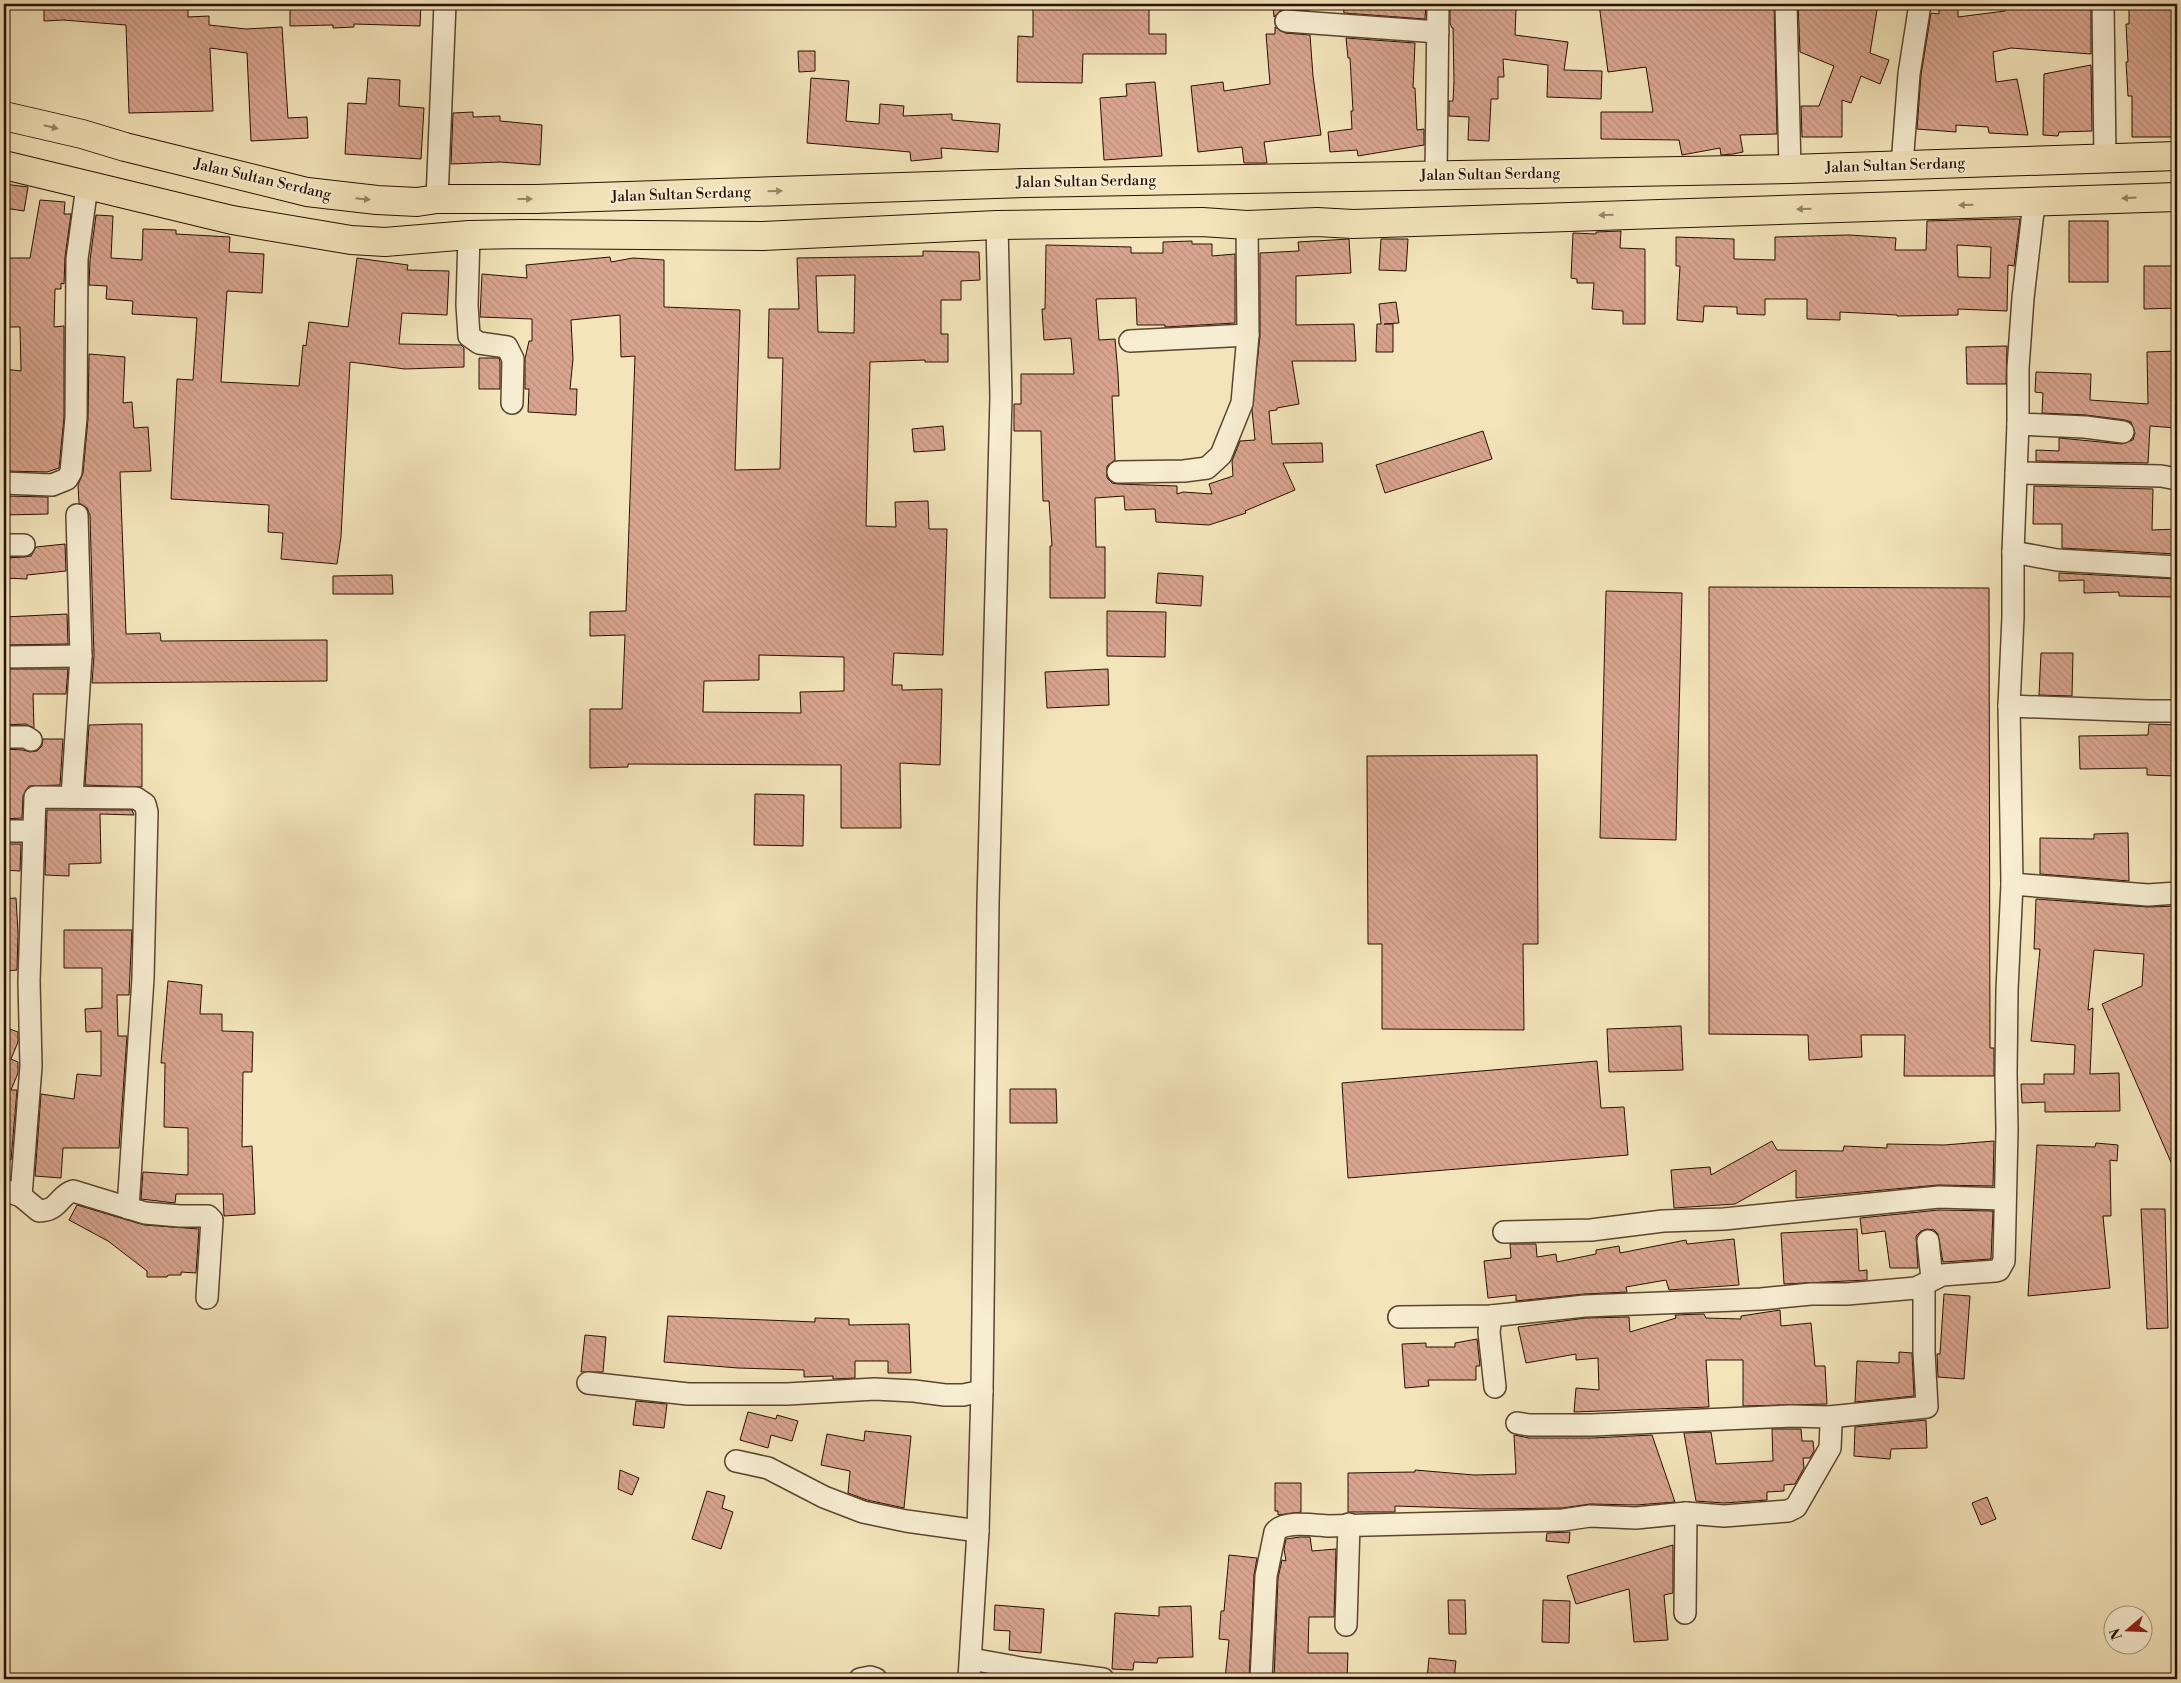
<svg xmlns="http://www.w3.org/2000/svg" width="2181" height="1683" font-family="'Libre Bodoni',serif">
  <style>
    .building { fill: url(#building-back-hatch); stroke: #281000; fill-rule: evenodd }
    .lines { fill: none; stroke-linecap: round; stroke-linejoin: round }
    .street-casing { stroke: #5b452e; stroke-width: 24 }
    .highway-casing { stroke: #281000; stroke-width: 30 }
    .street { stroke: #f7edd2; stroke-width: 21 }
    .highway { stroke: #f3e4ba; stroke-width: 28 }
    .oneway { fill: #988566 }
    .labels { text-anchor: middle; stroke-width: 4; stroke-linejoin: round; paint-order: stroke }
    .street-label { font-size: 15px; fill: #281000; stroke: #f7edd2 }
  </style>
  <defs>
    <pattern id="building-back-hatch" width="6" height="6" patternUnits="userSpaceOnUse" patternTransform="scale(1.25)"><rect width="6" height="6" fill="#daa590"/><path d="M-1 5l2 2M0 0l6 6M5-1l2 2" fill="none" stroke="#bb8d7a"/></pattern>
  </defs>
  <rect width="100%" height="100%" fill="#f3e4ba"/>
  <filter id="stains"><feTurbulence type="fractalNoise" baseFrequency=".004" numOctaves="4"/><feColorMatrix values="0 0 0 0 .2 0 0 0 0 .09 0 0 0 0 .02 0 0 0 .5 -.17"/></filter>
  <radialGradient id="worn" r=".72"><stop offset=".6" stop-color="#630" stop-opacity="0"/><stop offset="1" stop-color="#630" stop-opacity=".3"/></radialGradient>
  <g class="building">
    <polygon points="44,4 188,4 188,17 209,16 209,25 246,29 282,27 288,118 307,117 308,138 251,141 247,53 210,48 213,111 129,113 126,25 63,20 44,21"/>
    <polygon points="290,4 421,4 420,26 354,24 354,27 333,28 333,25 290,26"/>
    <polygon points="1033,4 1149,4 1149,34 1166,34 1166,54 1083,54 1082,83 1017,82 1018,36 1033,37"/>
    <polygon points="1273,4 1308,4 1309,10 1281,10 1274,17"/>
    <polygon points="1343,4 1426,4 1425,19 1344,13"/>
    <polygon points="1450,4 1501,4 1501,8 1516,9 1515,35 1568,42 1564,70 1602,71 1601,99 1547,97 1548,65 1503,59 1504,77 1498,77 1498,99 1491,99 1489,141 1468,140 1469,117 1449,116 1449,101 1453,101 1454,81 1453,28 1452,28 1450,23"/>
    <polygon points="1599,4 1774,4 1777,134 1740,135 1743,152 1733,154 1721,155 1720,148 1682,155 1679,140 1601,139 1601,112 1653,112 1646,67 1608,72"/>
    <polygon points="1798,4 1878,4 1870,53 1889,60 1880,84 1861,76 1851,103 1842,100 1842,137 1802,137 1801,106 1819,106 1834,66 1800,52"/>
    <polygon points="1939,4 1958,4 1958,17 2005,11 2005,4 2091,4 2091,54 2011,48 1993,52 1996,82 2017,79 2028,135 1989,133 1988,127 1956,125 1956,132 1917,129 1921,75 1931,13 1939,14"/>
    <polygon points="2129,4 2177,4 2177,93 2172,93 2173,137 2132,137 2132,96 2128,96 2126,62 2128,62 2126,24 2129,24"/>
    <polygon points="1275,27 1285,33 1310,35 1313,76 1321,135 1264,142 1267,163 1244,163 1242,147 1198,152 1191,86 1223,82 1224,91 1270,84 1266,34 1275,34"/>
    <polygon points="1346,38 1415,43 1413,88 1415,88 1417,130 1424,129 1424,145 1358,156 1357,150 1330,152 1328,132 1352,129 1351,111 1353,111 1350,58 1348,58"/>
    <polygon points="798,51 815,51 815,71 799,72"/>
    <polygon points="2091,65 2092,131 2059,132 2058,136 2043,135 2044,74"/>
    <polygon points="368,78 400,80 399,106 424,108 421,159 345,154 348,103 366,104"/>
    <polygon points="811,78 849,81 846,121 879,124 880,104 904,106 903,116 952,114 952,120 1000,124 998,152 941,148 942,158 911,161 910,152 807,143"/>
    <polygon points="1155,82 1162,156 1104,160 1100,98 1127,96 1126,84"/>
    <polygon points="473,112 473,117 500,116 500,121 542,125 540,165 500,162 451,164 453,113"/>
    <polygon points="4,184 28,187 24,211 4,208"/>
    <polygon points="40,200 65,202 64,214 71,214 65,257 64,284 61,283 61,289 55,289 54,327 64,326 64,417 59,468 47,472 4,471 4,369 21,371 20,327 4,327 4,258 30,258"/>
    <polygon points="96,215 113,216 111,258 142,260 143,229 176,230 176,234 230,237 229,252 264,254 262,293 227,291 221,382 299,386 303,345 306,346 309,322 348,327 357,258 408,265 407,270 449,271 447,315 402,313 399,344 461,345 464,348 464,367 405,369 350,362 341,537 337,564 281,559 283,533 268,532 269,505 171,499 177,379 193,380 197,318 132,314 133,301 106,299 107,286 89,285 90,260"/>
    <path d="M 1996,219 L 2020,219 L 2014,266 L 2008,265 L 2007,311 L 1958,309 L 1958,315 L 1897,316 L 1897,315 L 1840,312 L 1840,320 L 1807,319 L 1807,299 L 1765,299 L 1765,315 L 1737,314 L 1737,307 L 1704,306 L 1703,322 L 1677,320 L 1680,266 L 1676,266 L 1676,237 L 1734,239 L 1734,259 L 1775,260 L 1775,237 L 1849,235 L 1896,238 L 1895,250 L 1926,250 L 1927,221 ZM 1957,245 L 1991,247 L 1990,278 L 1958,277 Z"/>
    <rect x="2069" y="221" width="39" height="61"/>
    <polygon points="1621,231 1620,248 1645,249 1645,324 1623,324 1623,311 1592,309 1594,283 1577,283 1577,279 1571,278 1573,233 1596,234 1596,232"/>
    <polygon points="1349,239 1351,273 1296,276 1296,325 1354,324 1356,361 1292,361 1299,404 1277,408 1277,410 1269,411 1272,444 1322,443 1323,462 1283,463 1295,490 1245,511 1246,513 1209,525 1156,522 1155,509 1125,510 1124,496 1095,498 1096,547 1105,547 1105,598 1050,598 1050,546 1052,546 1049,501 1043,501 1041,431 1014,431 1014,404 1021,404 1021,374 1074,374 1071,338 1044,340 1042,309 1045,309 1046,245 1131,247 1131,253 1163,253 1163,242 1192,241 1192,244 1212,244 1212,256 1235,254 1235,323 1165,327 1165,325 1137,325 1136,298 1096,299 1099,340 1115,339 1118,374 1119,396 1112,396 1115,460 1107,466 1107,478 1112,483 1118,484 1177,486 1177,494 1183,492 1212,494 1209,484 1233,476 1232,461 1240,441 1255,440 1252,410 1260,336 1260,253 1299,251 1298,242"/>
    <polygon points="1381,239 1408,239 1406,271 1379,270"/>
    <path d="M 923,251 L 979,252 L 980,280 L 961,281 L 961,300 L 941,300 L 941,334 L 948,334 L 948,362 L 925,362 L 925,360 L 870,362 L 866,526 L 896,527 L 895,502 L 928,501 L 929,529 L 947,529 L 943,655 L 894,653 L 892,685 L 902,685 L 902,690 L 942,689 L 940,765 L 900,763 L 901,828 L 841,828 L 841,765 L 628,764 L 628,767 L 590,768 L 590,709 L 622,709 L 625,635 L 590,636 L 590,612 L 626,611 L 635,356 L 621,357 L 620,315 L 571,320 L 573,359 L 570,389 L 577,389 L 576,415 L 528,412 L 529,389 L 525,389 L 525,359 L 529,341 L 532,341 L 532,319 L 480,317 L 482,274 L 527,278 L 526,265 L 610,257 L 611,262 L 633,258 L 664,260 L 664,307 L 740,310 L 735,470 L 780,469 L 783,358 L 768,358 L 769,309 L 799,309 L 797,258 L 923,256 ZM 855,275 L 854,333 L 818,332 L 816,276 ZM 759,655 L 844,657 L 844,691 L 800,692 L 801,713 L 703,712 L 704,681 L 759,680 Z"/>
    <polygon points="2144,266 2177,266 2177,308 2144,309"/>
    <polygon points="1396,302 1399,323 1384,324 1393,324 1393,352 1376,352 1377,324 1381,324 1379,304"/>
    <polygon points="2007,346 2006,384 1967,384 1966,347"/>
    <polygon points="2177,351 2177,428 2150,426 2148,463 2036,461 2036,450 2059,451 2059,438 2122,444 2133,440 2135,433 2131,422 2125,420 2086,415 2042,413 2043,393 2035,392 2036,372 2091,374 2090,400 2148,404 2147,352"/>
    <polygon points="89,354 125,357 123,403 132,402 134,428 148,427 151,471 120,472 126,634 160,633 161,641 327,640 327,681 92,683 94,656 90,515 87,508 79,503 78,485 83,473 88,419"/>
    <polygon points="479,358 499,358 500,362 500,389 479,389"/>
    <polygon points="943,426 945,450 914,452 912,429"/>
    <polygon points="1483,431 1492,459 1385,493 1376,465"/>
    <polygon points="2034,486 2153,489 2152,530 2177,529 2177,554 2062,548 2062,524 2033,524"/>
    <polygon points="4,496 48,497 48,514 4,515"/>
    <polygon points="65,544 66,571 27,575 27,579 4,578 4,558 24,557 31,556 36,547"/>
    <polygon points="1158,573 1203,576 1201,606 1156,603"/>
    <polygon points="2059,573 2177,579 2177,597 2119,596 2119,592 2084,593 2084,580 2059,581"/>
    <polygon points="392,575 393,594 333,594 333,576"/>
    <polygon points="1709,587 1989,588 1990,1048 1994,1048 1994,1076 1904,1076 1905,1035 1861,1035 1862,1057 1809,1060 1808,1035 1709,1034"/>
    <polygon points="1606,591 1682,593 1676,840 1600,838"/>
    <polygon points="1107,611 1166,612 1165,657 1107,656"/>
    <polygon points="67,614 68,644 4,645 4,617"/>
    <polygon points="2041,653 2073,653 2072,696 2039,695"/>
    <polygon points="4,669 68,669 66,694 33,694 34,728 26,724 4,725"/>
    <polygon points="1108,669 1109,705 1047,708 1045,672"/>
    <polygon points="123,724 142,724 142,787 85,785 89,725"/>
    <polygon points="2149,724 2177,725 2175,776 2147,775 2147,768 2080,769 2079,736 2148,735"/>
    <polygon points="43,739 63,739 60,785 29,786 23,796 22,818 4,819 4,749 23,750 30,752 37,751 42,746"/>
    <polygon points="1537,755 1538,944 1523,944 1524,1030 1382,1029 1382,944 1368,944 1367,756"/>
    <polygon points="755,794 804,795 803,846 754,845"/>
    <polygon points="47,810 132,810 134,815 100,814 101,863 69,864 69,876 45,875"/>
    <polygon points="2128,833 2129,881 2040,874 2040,838 2094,839 2094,834"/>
    <polygon points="4,844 21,844 20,871 4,870"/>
    <polygon points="16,898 18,933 17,970 4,971 4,899"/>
    <polygon points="2036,899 2147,907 2177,906 2177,1176 2102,1004 2142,986 2144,954 2094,950 2088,1010 2093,1008 2090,1074 2119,1073 2120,1111 2045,1112 2045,1102 2022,1103 2021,1084 2044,1084 2044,1074 2074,1074 2075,1045 2031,1041 2040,949 2034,949"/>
    <polygon points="64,930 132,930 129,995 117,995 118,1036 127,1036 119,1148 63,1148 61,1178 35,1176 41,1094 74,1099 77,1074 101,1076 101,1031 86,1032 85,1009 102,1008 102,968 64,968"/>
    <polygon points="168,981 202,985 200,1014 222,1014 222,1031 253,1032 252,1072 243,1072 242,1147 252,1146 255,1214 224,1216 223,1194 176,1194 175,1203 141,1199 143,1172 188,1175 188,1128 164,1127 165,1063 161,1063"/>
    <polygon points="1681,1026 1683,1070 1609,1072 1607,1029"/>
    <polygon points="4,1027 18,1032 18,1042 11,1059 18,1062 18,1073 11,1090 17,1090 11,1160 4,1157"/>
    <polygon points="1597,1061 1601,1108 1624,1107 1628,1155 1348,1178 1342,1083"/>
    <polygon points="1010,1089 1056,1089 1057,1123 1010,1123"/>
    <polygon points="1772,1141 1777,1150 1843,1151 1844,1146 1887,1148 1887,1144 1944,1145 1994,1141 1993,1186 1938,1185 1796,1198 1796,1170 1735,1204 1674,1208 1671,1170 1710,1167 1711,1175"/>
    <polygon points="2096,1143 2118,1145 2117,1161 2110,1160 2111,1216 2103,1216 2110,1288 2028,1296 2037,1145 2095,1147"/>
    <polygon points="77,1205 144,1225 199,1229 196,1273 181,1272 181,1275 168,1275 167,1277 147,1277 147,1271 108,1241 69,1220"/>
    <polygon points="2141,1209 2165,1209 2168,1328 2147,1329"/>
    <polygon points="1939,1210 1993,1211 1991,1259 1943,1262 1938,1234 1934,1230 1927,1229 1921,1231 1916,1236 1918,1268 1890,1268 1885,1231 1862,1234 1860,1218"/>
    <polygon points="1857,1229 1859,1271 1867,1270 1867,1280 1784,1284 1781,1233"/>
    <polygon points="1734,1239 1739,1285 1669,1290 1666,1280 1626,1287 1627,1292 1584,1294 1516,1301 1516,1295 1488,1298 1484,1261 1511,1258 1510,1244 1536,1244 1537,1257 1556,1254 1557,1262 1596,1254 1596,1250 1619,1246 1620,1253 1686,1240 1687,1244"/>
    <polygon points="1944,1294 1970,1296 1964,1379 1938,1377 1937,1354 1940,1354"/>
    <polygon points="1780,1310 1781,1326 1811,1323 1815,1366 1825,1366 1827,1404 1743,1406 1743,1360 1706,1360 1709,1407 1574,1412 1576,1388 1599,1390 1598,1358 1576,1360 1576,1354 1526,1363 1518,1327 1586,1318 1629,1317 1630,1332 1676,1318 1675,1315 1704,1314 1706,1318 1741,1319 1741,1316"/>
    <polygon points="668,1316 815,1322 815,1318 849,1319 849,1325 909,1324 911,1373 888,1373 888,1361 855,1361 855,1378 833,1379 833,1376 804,1377 804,1370 738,1368 664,1362"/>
    <polygon points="585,1335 606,1337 603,1372 581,1372"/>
    <polygon points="1477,1339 1480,1366 1476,1366 1476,1380 1428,1380 1429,1386 1405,1388 1402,1344 1426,1343 1426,1347 1455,1347 1455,1343"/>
    <polygon points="1899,1352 1912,1353 1914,1396 1855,1402 1857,1361 1899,1363"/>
    <polygon points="636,1401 667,1404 664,1428 633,1425"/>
    <polygon points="748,1412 776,1419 777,1415 798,1421 792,1441 771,1435 768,1448 740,1440"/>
    <polygon points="1926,1420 1927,1448 1891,1449 1890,1459 1854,1456 1855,1427"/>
    <polygon points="1772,1429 1801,1429 1802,1441 1813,1441 1814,1451 1810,1458 1803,1458 1804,1468 1795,1484 1784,1485 1784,1491 1767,1492 1767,1500 1724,1503 1696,1501 1684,1433 1711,1432 1716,1464 1773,1461"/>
    <polygon points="865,1431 911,1436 904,1508 867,1500 848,1493 850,1471 821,1465 827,1434 864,1441"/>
    <polygon points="1514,1435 1529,1438 1592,1438 1652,1435 1675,1502 1636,1505 1590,1504 1562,1508 1485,1509 1395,1506 1395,1512 1348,1512 1348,1473 1415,1472 1415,1470 1474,1475 1516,1474"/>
    <polygon points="620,1470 639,1478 632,1495 618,1489"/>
    <polygon points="1275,1483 1301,1483 1301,1512 1278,1515 1278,1511 1275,1511"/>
    <polygon points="707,1491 725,1496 722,1508 733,1512 721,1549 692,1539"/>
    <polygon points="1987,1497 1996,1519 1981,1525 1972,1503"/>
    <polygon points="1570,1532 1569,1543 1546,1541 1547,1533"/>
    <polygon points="1300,1537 1310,1537 1312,1551 1336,1549 1334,1617 1309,1617 1308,1653 1348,1653 1347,1679 1274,1679 1278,1578 1282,1560 1286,1561 1284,1549 1286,1539"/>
    <polygon points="1673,1545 1673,1593 1664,1595 1668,1640 1634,1642 1629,1589 1576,1604 1567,1576"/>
    <polygon points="1229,1555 1257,1558 1254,1575 1249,1679 1225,1679 1229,1640 1219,1639 1221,1611 1224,1611"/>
    <polygon points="1448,1600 1465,1600 1466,1634 1449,1634"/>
    <polygon points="1543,1600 1570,1601 1569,1643 1542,1642"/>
    <polygon points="995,1605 1044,1609 1041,1653 1009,1650 1010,1631 994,1630"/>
    <polygon points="1191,1606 1193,1657 1158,1658 1157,1663 1134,1662 1133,1670 1112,1669 1115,1613 1159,1616 1159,1607"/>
    <polygon points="1429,1658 1456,1661 1454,1679 1427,1679"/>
  </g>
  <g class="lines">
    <defs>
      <g id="street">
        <polyline points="1786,4 1790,169"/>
        <polyline points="2103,4 2105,158"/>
        <polyline points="1286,21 1438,32"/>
        <polyline points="1902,165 1909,74 1920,4"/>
        <polyline points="1436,175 1438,4"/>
        <polyline points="437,199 445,4"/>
        <polyline points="469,235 467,305 469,336 479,343 507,347 513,359 512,403"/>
        <polyline points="1130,341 1248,335"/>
        <polyline points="2018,424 2085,427 2123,432"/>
        <polyline points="1118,472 1184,471 1207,468 1221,455 1242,403 1248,335 1247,225"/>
        <polyline points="2016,473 2161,476 2177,479"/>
        <polyline points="4,483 52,485 67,479 71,472 76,418 77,259 87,186"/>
        <polyline points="4,545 24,545"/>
        <polyline points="2013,552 2057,560 2177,567"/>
        <polyline points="4,657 81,656"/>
        <polyline points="2009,706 2148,711 2177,711"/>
        <polyline points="4,737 26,737 31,740"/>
        <polyline points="72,797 81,656 77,515"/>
        <polyline points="4,831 32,831"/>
        <polyline points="2012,884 2148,895 2177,893"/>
        <polyline points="4,1190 21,1196 31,1066 29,981 35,797 136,798 145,804 147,812 143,978 128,1208"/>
        <path d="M 21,1196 L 39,1211 C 59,1211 59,1195 73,1191 L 145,1213 L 180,1216 L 208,1216 L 212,1220 L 207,1298"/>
        <polyline points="1504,1232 1591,1230 1663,1221 1724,1219 1939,1197 2004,1199"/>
        <polyline points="1928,1241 1932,1279"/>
        <polyline points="1491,1316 1489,1332 1495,1387"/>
        <polyline points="1399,1317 1491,1316 1585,1306 1761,1299 1811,1294 1847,1294 1916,1288 1942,1275 1995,1271 1999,1270 2004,1261 2007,1130 2006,1074 2007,990 2012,884 2009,706 2013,617 2013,552 2018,424 2018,368 2023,298 2034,203"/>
        <polyline points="588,1383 688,1394 787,1394 875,1389 914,1391 945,1395 963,1395 982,1391"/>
        <polyline points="1517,1423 1529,1425 1592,1425 1792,1416 1829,1417 1927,1407 1924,1352 1924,1285"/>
        <polyline points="736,1461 768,1468 824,1497 863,1512 906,1521 978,1531"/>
        <polyline points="1685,1613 1686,1513"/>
        <polyline points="1346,1625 1349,1524"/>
        <polyline points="971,1659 1026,1669 1103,1679"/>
        <polyline points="860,1679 870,1677 876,1679"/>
        <polyline points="969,1679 978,1531 982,1391 988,903 1001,397 997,225"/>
        <path d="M 1261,1679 L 1266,1576 L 1275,1532 C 1284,1520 1314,1525 1328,1526 L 1563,1520 L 1590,1516 L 1636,1518 L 1686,1513 L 1724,1516 L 1788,1511 L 1796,1507 L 1830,1448 L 1831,1425 L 1829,1417"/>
      </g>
      <g id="highway">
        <polyline points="4,116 82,134 125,147 307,192 377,200 417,202 437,199 536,199 1026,183 1790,169 2177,156"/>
        <polyline points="4,165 232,220 351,240 385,242 469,235 521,234 763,236 997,225 1202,222 1247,225 1317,222 1353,224 2177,197"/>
      </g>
    </defs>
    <use href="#street" class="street-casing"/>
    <use href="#highway" class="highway-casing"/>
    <use href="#street" class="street"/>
    <use href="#highway" class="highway"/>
  </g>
  <defs><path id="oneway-solid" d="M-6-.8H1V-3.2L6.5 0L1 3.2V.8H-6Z" transform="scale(1.25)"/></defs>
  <g class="oneway">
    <use href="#oneway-solid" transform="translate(51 127) rotate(13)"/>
    <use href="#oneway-solid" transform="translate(775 191) rotate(-2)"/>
    <use href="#oneway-solid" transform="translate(2129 198) rotate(177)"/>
    <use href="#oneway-solid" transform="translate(363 199) rotate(6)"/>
    <use href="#oneway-solid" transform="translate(525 199)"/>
    <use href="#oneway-solid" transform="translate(1966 205) rotate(178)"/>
    <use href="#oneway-solid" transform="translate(1804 209) rotate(178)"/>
    <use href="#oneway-solid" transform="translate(1606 215) rotate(178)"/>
  </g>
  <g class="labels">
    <g class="street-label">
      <text transform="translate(1895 165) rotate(-2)" y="5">Jalan Sultan Serdang</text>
      <text transform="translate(1490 174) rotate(-1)" y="5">Jalan Sultan Serdang</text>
      <text transform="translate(263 179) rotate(13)" y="5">Jalan Sultan Serdang</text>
      <text transform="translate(1086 181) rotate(-1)" y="5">Jalan Sultan Serdang</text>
      <text transform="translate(681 194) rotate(-2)" y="5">Jalan Sultan Serdang</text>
    </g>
  </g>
  <rect width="2181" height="1683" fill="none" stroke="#f3e4ba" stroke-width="20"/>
  <rect x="5" y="5" width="2171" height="1673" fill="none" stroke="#281000" stroke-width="2.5"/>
  <rect x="10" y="10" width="2161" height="1663" fill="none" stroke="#281000"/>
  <g transform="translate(2128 1630) rotate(251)"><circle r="24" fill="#f7edd2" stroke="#a4957e"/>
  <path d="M0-4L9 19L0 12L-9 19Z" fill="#8f2418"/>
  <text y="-8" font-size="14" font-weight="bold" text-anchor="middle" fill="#281000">N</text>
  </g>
  <rect width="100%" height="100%" filter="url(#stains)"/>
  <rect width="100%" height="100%" fill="url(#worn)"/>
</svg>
